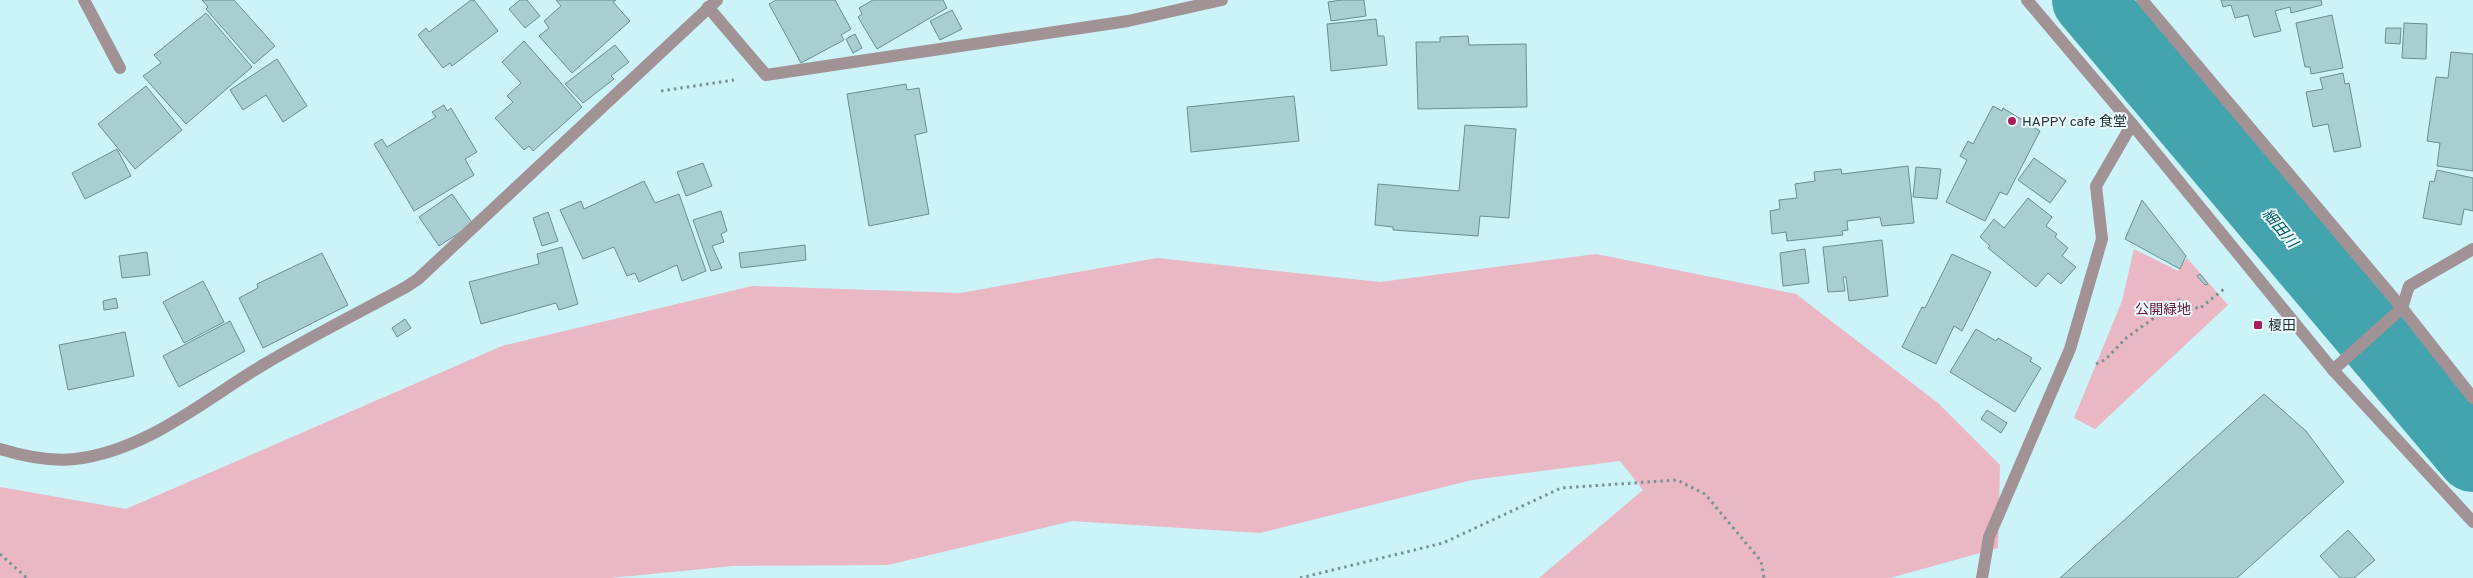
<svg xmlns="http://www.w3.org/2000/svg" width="2473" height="578" font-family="Overpass,'Noto Sans JP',sans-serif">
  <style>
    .green { fill: #eab7c5 }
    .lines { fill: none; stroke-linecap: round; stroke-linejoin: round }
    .river { stroke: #44a4ae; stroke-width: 72 }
    .building { fill: #a8ced2; stroke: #6a8e92 }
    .path { stroke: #789396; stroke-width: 3; stroke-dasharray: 2.5 4; stroke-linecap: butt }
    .minor { stroke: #a19296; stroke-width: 12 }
    .poi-dot { fill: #ac1f5d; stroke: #ecfbfd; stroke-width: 2 }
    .labels { text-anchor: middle; stroke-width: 4; stroke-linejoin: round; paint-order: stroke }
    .poi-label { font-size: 14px; fill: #253436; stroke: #ecfbfd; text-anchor: start }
    .park-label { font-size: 14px; fill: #681437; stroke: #ecfbfd }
    .water-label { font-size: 15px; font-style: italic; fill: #015961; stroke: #ecfbfd }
  </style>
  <rect width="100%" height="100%" fill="#ccf3f7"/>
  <g class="green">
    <polygon points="2134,249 2178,271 2187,258 2228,305 2095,429 2074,418 2122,301"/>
    <polygon points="1596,254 1796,294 1938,403 2000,465 1998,548 1890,578 1539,578 1643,490 1620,461 1472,480 1260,533 1072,521 888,565 733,566 610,578 0,578 0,487 126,509 502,346 752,286 960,293 1157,258 1380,282"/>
  </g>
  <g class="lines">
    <polyline class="river" points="2088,0 2473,456"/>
  </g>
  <g class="building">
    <polygon points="202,0 234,0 275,46 254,64 206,9 208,7"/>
    <polygon points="471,0 474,0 498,31 452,66 450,63 443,68 418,35 426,28 429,32"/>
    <polygon points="520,0 527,0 540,16 525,28 509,9"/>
    <polygon points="556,0 616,0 613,2 630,21 572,73 539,36 549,28 544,21 561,6"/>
    <polygon points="776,0 835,0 851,29 841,35 844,40 801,63 769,4"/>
    <polygon points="873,0 943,0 947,8 877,49 858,17 862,14 859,8"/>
    <polygon points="1342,0 1364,0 1366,16 1331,21 1328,2"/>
    <polygon points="2221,0 2321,0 2322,5 2291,13 2290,7 2275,11 2281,31 2254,37 2248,15 2235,18 2231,5 2223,7"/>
    <polygon points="952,10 962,29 940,40 930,21"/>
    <polygon points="206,13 252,67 186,124 143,76 161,63 154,55"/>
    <polygon points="2332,15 2343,68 2311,74 2310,67 2305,67 2296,23"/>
    <polygon points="1376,19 1378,36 1384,36 1387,65 1331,71 1327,24"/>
    <polygon points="2404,23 2427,24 2426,59 2402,58"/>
    <polygon points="2386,28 2401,28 2400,44 2385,43"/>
    <polygon points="855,34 862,48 853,53 846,39"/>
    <polygon points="1468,36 1469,45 1526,44 1527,107 1418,109 1416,42 1440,42 1440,37"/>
    <polygon points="524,41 582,107 533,151 529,146 524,150 495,118 513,102 507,96 521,83 502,62"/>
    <polygon points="615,45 629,62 611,76 614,79 583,103 565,84"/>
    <polygon points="2451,52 2473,54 2473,171 2437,166 2440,143 2427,141 2436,77 2448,78"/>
    <polygon points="277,59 307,106 283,122 266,95 243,110 230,90"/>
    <polygon points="2343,73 2345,84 2349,83 2361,147 2334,152 2328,124 2313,127 2306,92 2323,89 2320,78"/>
    <polygon points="906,84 907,90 919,88 927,132 915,135 929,214 869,226 847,94"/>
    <polygon points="146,86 182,130 135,169 98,124"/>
    <polygon points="1294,96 1299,141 1191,152 1187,107"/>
    <polygon points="444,105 447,111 451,108 477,152 465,159 474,175 414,211 374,144 382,139 387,147 436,117 432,112"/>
    <polygon points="1993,106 2002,111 2003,108 2040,131 2007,195 2000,192 1985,221 1946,202 1967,160 1960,156 1968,141 1973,144"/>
    <polygon points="1465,125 1516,129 1509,218 1480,216 1478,236 1393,230 1393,227 1375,225 1378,184 1459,191"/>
    <polygon points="117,149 131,176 85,199 72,173"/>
    <polygon points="2034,158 2066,181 2050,203 2018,180"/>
    <polygon points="703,163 712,186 686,196 677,172"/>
    <polygon points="1908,166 1914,223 1882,226 1880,217 1847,221 1848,230 1842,231 1843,235 1787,241 1786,232 1772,234 1770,211 1780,209 1779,200 1797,198 1795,184 1815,181 1814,172 1841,169 1842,174"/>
    <polygon points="1916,167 1941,169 1937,199 1913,197"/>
    <polygon points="2437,170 2473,178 2473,211 2464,209 2461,225 2423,218 2430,181 2434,182"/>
    <polygon points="644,181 655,203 679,194 706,271 682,281 677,265 639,282 635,273 627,276 614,247 583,259 560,210 581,201 584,209"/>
    <polygon points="452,194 473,224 439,246 419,217"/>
    <polygon points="2028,198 2052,217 2046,226 2057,234 2055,237 2068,248 2062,256 2076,267 2061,284 2048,273 2036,287 1988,248 1990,246 1980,237 1994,219 2004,228"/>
    <polygon points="2142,200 2186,256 2180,269 2125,239"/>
    <polygon points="721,211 727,231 721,234 724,242 712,246 722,268 711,271 693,220"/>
    <polygon points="548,212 558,241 542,246 533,218"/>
    <polygon points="1882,240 1888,296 1849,301 1846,277 1843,277 1845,291 1828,292 1823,247"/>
    <polygon points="805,245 806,260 741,268 739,253"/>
    <polygon points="562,247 578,304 559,310 556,303 481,324 469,282 539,264 537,254"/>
    <polygon points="1805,249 1809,283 1783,286 1780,253"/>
    <polygon points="147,252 150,275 122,278 119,256"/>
    <polygon points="322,253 348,305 263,348 239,298 258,288 257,284"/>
    <polygon points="1952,254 1991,272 1962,331 1954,326 1936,364 1902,347 1922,307 1925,308"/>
    <polygon points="2200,274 2208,284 2205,285 2197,276"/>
    <polygon points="203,281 224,322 184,343 163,302"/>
    <polygon points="116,298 118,308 104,310 103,301"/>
    <polygon points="405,319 411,328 397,337 392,328"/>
    <polygon points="230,321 245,351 179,387 163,356"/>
    <polygon points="1976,329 1996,341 1998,338 2032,358 2030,361 2041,368 2015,412 1950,372"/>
    <polygon points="125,332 134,376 68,390 59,345"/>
    <polygon points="2264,394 2306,431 2344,482 2237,578 2060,578"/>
    <polygon points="1987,410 2007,423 2001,433 1981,419"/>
    <polygon points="2348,530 2375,560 2354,578 2340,578 2320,556"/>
  </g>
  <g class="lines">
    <g class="path">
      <polyline points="661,91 734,80"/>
      <polyline points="2096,364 2106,359 2126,338 2179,300 2199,309 2224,289"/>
      <polyline points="0,554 27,578"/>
      <polyline points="1300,578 1443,543 1561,488 1677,480 1705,494 1761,561 1764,578"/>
    </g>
    <g class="minor">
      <polyline points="84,0 120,68"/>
      <polyline points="2027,0 2132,124 2333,370 2473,522"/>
      <polyline points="2142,0 2402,308 2473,398"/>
      <polyline points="708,7 766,75 1128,21 1222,0"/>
      <polyline points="2333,370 2402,308 2409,286 2473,249"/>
      <path d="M 0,449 C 23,456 50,462 75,459 C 146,451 204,400 263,365 C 310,337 358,313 406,287 L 418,279 L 717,0"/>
      <polyline points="1982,578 1989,537 2070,349 2102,239 2096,186 2132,124"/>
    </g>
  </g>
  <g class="poi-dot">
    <circle cx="2012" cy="121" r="5"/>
    <rect x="2253" y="320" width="10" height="10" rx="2.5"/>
  </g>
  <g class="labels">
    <g class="poi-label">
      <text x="2022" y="126">HAPPY cafe 食堂</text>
      <text x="2268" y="330">榎田</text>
    </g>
    <g class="park-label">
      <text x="2163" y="314">公開緑地</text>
    </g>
    <g class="water-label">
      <text transform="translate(2280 228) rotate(50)" y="5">細田川</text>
    </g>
  </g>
</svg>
